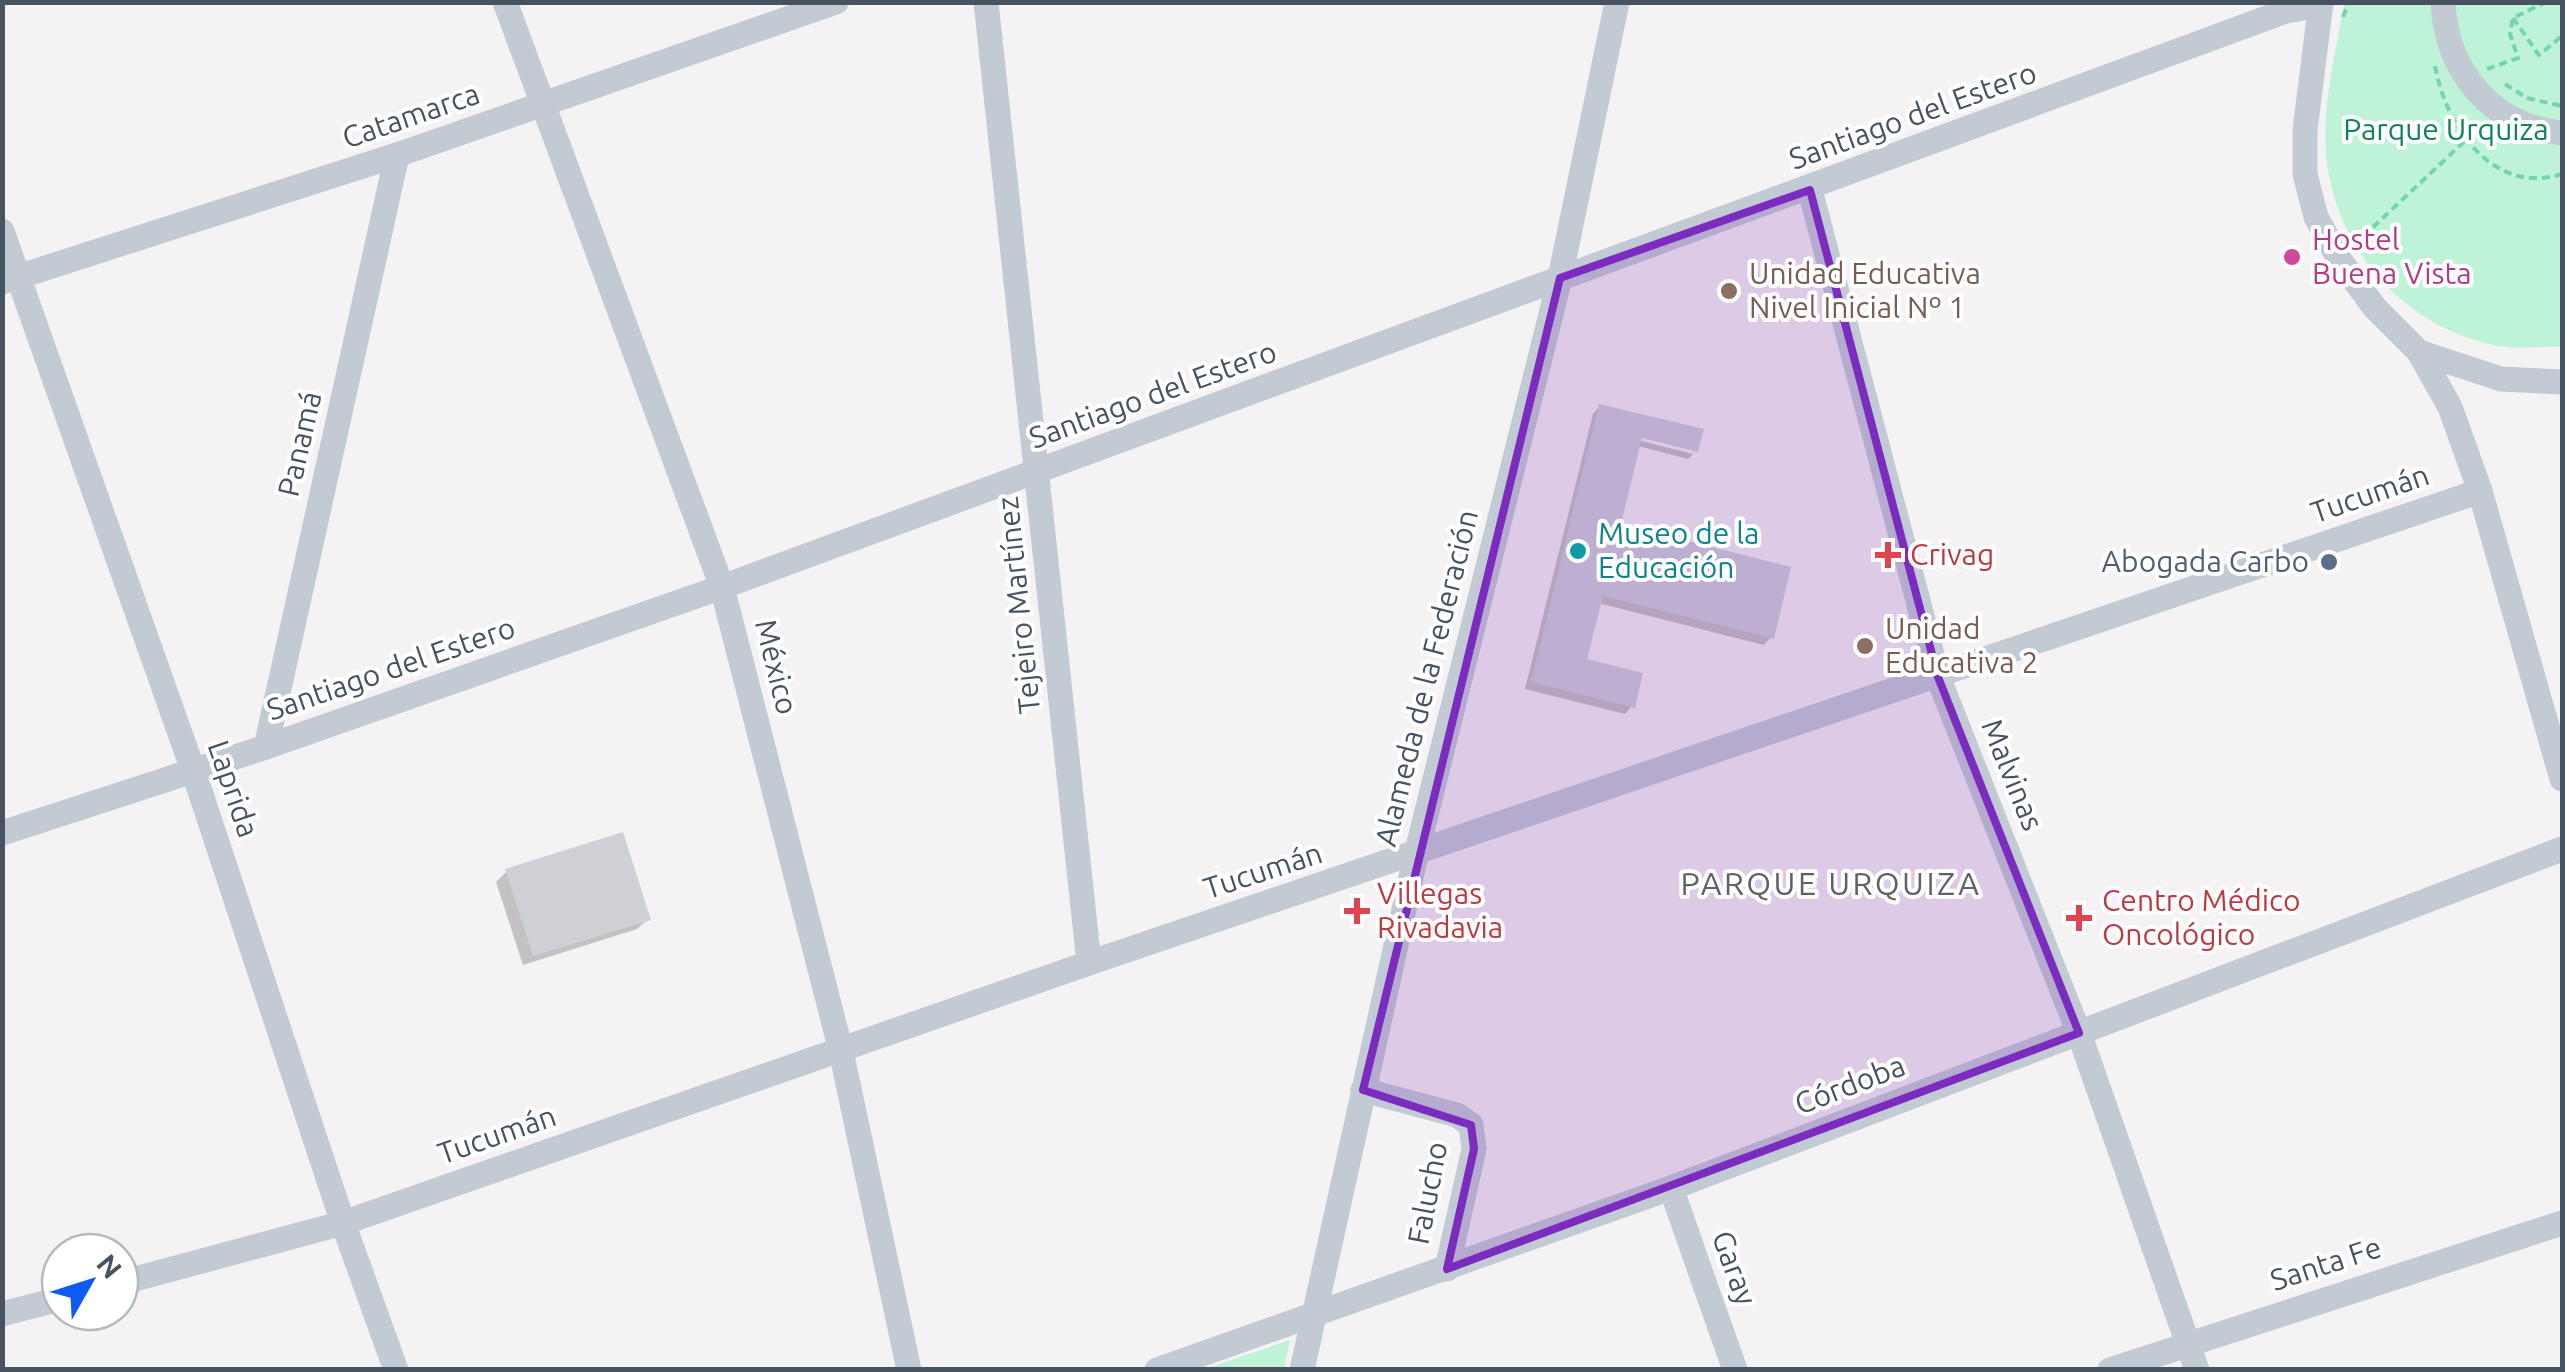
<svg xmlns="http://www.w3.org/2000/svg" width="2565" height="1372" font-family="Ubuntu,sans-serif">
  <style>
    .green { fill: #bff3d8 }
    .shadow { fill: #0003 }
    .building { fill: #ced0d6 }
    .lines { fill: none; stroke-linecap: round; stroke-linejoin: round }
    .path { stroke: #74d4ae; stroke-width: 4; stroke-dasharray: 8 5; stroke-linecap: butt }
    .minor { stroke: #c2cbd4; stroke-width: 25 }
    .marked { fill: #7b2cbf; fill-opacity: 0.2; stroke: #7b2cbf; stroke-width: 8; stroke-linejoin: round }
    .hotel-dot { fill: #d1479c; stroke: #fff; stroke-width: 4 }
    .education-dot { fill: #8d6e63; stroke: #fff; stroke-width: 4 }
    .culture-dot { fill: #0f9aa8; stroke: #fff; stroke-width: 4 }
    .health-dot { fill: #e0444e; stroke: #fff; stroke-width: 4 }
    .service-dot { fill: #5c6f8a; stroke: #fff; stroke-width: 4 }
    .labels { text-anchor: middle; stroke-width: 8; stroke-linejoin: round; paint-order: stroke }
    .street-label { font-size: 30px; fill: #485361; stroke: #fff }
    .park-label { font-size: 30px; fill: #118455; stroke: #fff }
    .hotel-label { font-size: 30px; fill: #b23c85; stroke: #fff; text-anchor: start }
    .education-label { font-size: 30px; fill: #785e54; stroke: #fff; text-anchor: start }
    .culture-label { font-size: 30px; fill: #0d838f; stroke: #fff; text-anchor: start }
    .health-label { font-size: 30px; fill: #be3a42; stroke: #fff; text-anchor: start }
    .service-label { font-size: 30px; fill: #4e5e75; stroke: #fff; text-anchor: end }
    .neighbourhood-label { font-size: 32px; letter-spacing: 2.5px; fill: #5e6167; stroke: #fff }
  </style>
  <rect width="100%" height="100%" fill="#f4f2f2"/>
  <g class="green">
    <path d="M 2344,3 L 2562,3 L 2562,347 C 2541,346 2514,350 2493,345 C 2405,325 2339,254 2327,163 C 2320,111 2336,54 2344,3 Z"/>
    <polygon points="1290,1340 1284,1369 1205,1369"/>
  </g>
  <g class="shadow">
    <polygon points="1600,406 1701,431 1694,453 1694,449 1631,433 1630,438 1693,454 1688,459 1638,446 1618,526 1788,568 1771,637 1764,645 1598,603 1584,661 1640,675 1632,706 1625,714 1525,689 1593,414"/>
    <polygon points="507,871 648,919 637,929 523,965 496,882"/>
  </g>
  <g class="building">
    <polygon points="1599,404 1704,429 1698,452 1642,438 1621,524 1791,567 1774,639 1603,596 1587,659 1643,673 1635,708 1531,682"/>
    <polygon points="623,832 651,920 533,956 505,869"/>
  </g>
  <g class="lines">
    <g class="path">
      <polyline points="2343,17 2349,2"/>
      <polyline points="2513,18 2539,55 2562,36"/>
      <path d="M 2435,66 C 2446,127 2493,196 2562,174"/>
      <polyline points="2487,69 2518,58 2510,34 2513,18 2546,2"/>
      <polyline points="2505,84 2527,98 2562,106"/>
      <polyline points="2354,245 2467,139"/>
    </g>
    <g class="minor">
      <polyline points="505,2 722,587 841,1051 909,1370"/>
      <polyline points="986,2 1089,963"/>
      <polyline points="2321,2 2305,130 2305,174 2316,217 2339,259 2375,308 2419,352 2450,407 2480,491 2562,779"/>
      <path d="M 2443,2 C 2446,71 2491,126 2562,133"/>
      <polyline points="1810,190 1938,677 2079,1033 2197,1370"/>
      <polyline points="2,231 193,770 343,1223 396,1370"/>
      <polyline points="2,282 397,155 836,2"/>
      <polyline points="2419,352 2501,379 2562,382"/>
      <polyline points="266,747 397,155"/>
      <polyline points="2,833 266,747 722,587 2286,11 2321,5"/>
      <polyline points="1363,1090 1457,1115 1471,1125 1474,1149 1447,1269"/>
      <polyline points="1671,1188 1735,1370"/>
      <polyline points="120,1283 343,1223 1089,963 2480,491"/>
      <polyline points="2,1314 60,1299"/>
      <polyline points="1157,1370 1671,1188 2562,849"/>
      <polyline points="1302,1370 1416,855 1560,278 1617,2"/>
      <polyline points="2110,1370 2562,1223"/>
    </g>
  </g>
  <path class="marked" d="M 1810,190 L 1938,677 L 2079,1033 L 1447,1269 L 1474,1149 L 1471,1125 L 1363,1090 L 1560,278 Z"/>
  <circle class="hotel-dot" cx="2292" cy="257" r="10"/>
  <g class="education-dot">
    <circle cx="1729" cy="291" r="10"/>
    <circle cx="1865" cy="646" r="10"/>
  </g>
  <circle class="culture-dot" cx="1578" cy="551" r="10"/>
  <g class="health-dot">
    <path d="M1883 540h10v10h10v10h-10v10h-10v-10h-10v-10h10z"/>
    <path d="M1352 896h10v10h10v10h-10v10h-10v-10h-10v-10h10z"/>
    <path d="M2074 903h10v10h10v10h-10v10h-10v-10h-10v-10h10z"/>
  </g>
  <circle class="service-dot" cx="2329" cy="562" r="10"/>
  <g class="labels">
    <g class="street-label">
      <text transform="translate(411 116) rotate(-19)" y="10">Catamarca</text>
      <text transform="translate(1913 116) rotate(-20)" y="10">Santiago del Estero</text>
      <text transform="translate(1153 395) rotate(-20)" y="10">Santiago del Estero</text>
      <text transform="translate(300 444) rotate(-77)" y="10">Panamá</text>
      <text transform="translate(2370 494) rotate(-19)" y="10">Tucumán</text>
      <text transform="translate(1019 605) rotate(-96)" y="10">Tejeiro Martínez</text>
      <text transform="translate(776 667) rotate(76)" y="10">México</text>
      <text transform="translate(391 669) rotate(-19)" y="10">Santiago del Estero</text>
      <text transform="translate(1427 678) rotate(-76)" y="10">Alameda de la Federación</text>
      <text transform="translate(2012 775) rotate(68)" y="10">Malvinas</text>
      <text transform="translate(233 789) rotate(71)" y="10">Laprida</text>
      <text transform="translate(1263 871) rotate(-18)" y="10">Tucumán</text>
      <text transform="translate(1850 1085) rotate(-21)" y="10">Córdoba</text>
      <text transform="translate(497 1135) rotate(-19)" y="10">Tucumán</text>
      <text transform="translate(1428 1193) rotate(-79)" y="10">Falucho</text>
      <text transform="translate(2326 1264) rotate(-18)" y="10">Santa Fe</text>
      <text transform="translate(1734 1268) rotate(70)" y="10">Garay</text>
    </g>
    <g class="park-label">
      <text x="2446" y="140">Parque Urquiza</text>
    </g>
    <g class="hotel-label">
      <text x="2312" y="250">Hostel<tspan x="2312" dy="34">Buena Vista</tspan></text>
    </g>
    <g class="education-label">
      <text x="1749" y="284">Unidad Educativa<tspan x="1749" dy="34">Nivel Inicial Nº 1</tspan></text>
      <text x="1885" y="639">Unidad<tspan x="1885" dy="34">Educativa 2</tspan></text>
    </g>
    <g class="culture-label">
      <text x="1598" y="544">Museo de la<tspan x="1598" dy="34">Educación</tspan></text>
    </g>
    <g class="health-label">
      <text x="1910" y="565">Crivag</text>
      <text x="1377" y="904">Villegas<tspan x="1377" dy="34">Rivadavia</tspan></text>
      <text x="2102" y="911">Centro Médico<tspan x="2102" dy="34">Oncológico</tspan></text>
    </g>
    <g class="service-label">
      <text x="2309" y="572">Abogada Carbo</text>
    </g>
    <g class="neighbourhood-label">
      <text x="1831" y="895">PARQUE URQUIZA</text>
    </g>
  </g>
  <rect width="2565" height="1372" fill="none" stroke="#485361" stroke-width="10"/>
  <g transform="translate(90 1282) rotate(51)"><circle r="48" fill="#ffffff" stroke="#b6bac0" stroke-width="2.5"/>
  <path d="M0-8L18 38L0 25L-18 38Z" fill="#0d5bf3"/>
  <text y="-15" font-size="28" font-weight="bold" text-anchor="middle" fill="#485361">N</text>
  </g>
</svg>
